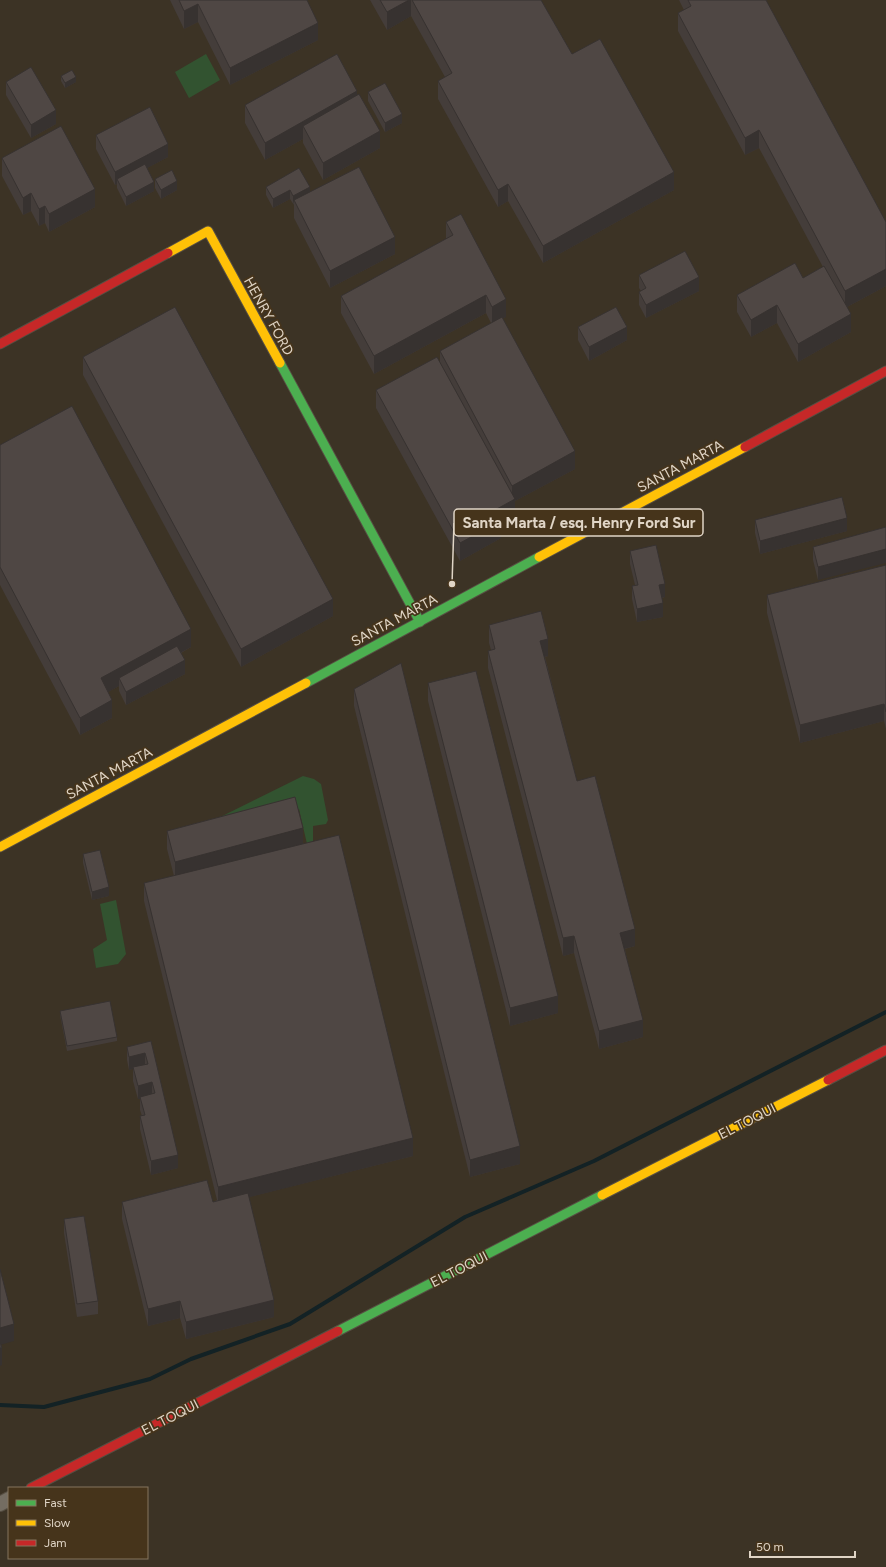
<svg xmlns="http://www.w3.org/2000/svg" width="886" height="1567" font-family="Figtree,sans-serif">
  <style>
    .green { fill: #325330 }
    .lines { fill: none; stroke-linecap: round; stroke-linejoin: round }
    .stream { stroke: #132225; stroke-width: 4 }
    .street-casing { stroke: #574f43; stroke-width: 16 }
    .fast-casing { stroke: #574f43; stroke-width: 11 }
    .slow-casing { stroke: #574f43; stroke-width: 11 }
    .jam-casing { stroke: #574f43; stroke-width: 11 }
    .street { stroke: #746d62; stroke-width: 14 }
    .fast { stroke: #4caf50; stroke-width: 9 }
    .slow { stroke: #ffc107; stroke-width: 9 }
    .jam { stroke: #c62828; stroke-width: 9 }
    .wall { fill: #443d3a }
    .shaded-wall { fill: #373230 }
    .building { fill: #4f4744; stroke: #373230 }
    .labels { text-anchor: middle; stroke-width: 3.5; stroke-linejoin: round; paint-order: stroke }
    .street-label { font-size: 14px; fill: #e0d5c6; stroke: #46341b }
    .leader { fill: none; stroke: #e0d5c6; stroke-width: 1.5 }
    .callout-dot { fill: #e0d5c6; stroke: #46341b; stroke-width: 1.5 }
    .callout { fill: #46341b; stroke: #e0d5c6; stroke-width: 1.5 }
    .callout-label { font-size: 15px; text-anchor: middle; font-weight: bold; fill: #e0d5c6 }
  </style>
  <rect width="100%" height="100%" fill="#3c3325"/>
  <g class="green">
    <polygon points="206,54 220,80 189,98 175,72"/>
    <polygon points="303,776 314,779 321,784 328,820 326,824 313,826 313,841 307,844 299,809 178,838"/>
    <polygon points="116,900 126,954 118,964 96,968 93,949 107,940 100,904"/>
  </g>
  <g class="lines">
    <polyline class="stream" points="0,1405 44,1407 150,1379 191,1359 290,1324 465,1217 594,1161 886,1012"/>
    <defs>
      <polyline id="street" points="0,1504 9,1499"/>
      <g id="fast">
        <polyline points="280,363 420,622"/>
        <polyline points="306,683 539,557"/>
        <polyline points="338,1331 602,1195"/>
      </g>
      <g id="slow">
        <polyline points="168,253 208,231 280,363"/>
        <polyline points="539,557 745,447"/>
        <polyline points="0,847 306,683"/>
        <polyline points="602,1195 828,1080"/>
      </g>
      <g id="jam">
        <polyline points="0,344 168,253"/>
        <polyline points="745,447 886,371"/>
        <polyline points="828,1080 886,1050"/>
        <polyline points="31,1488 338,1331"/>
      </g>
    </defs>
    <use href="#street" class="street-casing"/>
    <use href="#fast" class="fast-casing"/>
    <use href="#slow" class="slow-casing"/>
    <use href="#jam" class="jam-casing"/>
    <use href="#street" class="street"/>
    <use href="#fast" class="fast"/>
    <use href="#slow" class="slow"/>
    <use href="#jam" class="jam"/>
  </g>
  <g class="wall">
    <polygon points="170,0 307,0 318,40 230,85 198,22 184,29"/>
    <polygon points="370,0 541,0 572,54 674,190 543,263 508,201 498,207 438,99 438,81 445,77 411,16 387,30"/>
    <polygon points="679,0 766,0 886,222 886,286 847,307 851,332 798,362 777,323 751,337 737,312 737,295 803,278 823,267 759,148 745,155 678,31 678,13 684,10"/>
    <polygon points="61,76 76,82 65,88 61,81"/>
    <polygon points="6,82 56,124 31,138 6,95"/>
    <polygon points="368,92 402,123 385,132 368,101"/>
    <polygon points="357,95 380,148 323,180 303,143 303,139 265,160 245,123 245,105"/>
    <polygon points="96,135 168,157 147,168 154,191 126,206 117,188 117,184 115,185 96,149"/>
    <polygon points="2,158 95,207 49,232 45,223 39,226 31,211 23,215 2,176"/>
    <polygon points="155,179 177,190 161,199 155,188"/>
    <polygon points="266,187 310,192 395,254 330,288 294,218 294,205 290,199 273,208 266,195"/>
    <polygon points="446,222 506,317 503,318 575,469 515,501 515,517 501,524 501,538 460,561 376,408 376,390 440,361 440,351 491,323 486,313 374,374 341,313 341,296 446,239"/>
    <polygon points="639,275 699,291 646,318 639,305 639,292 641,291 639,288"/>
    <polygon points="578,327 627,340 589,361 578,340"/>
    <polygon points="83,357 333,616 241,667 83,375"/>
    <polygon points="0,445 191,647 181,653 185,674 126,705 119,691 119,686 108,692 112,718 80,735 0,585"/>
    <polygon points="755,520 847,531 760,554 755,533"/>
    <polygon points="886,527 818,580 813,560 813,547"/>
    <polygon points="630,551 665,597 662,598 663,617 637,622 632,599 632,586 635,585 630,564"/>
    <polygon points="886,565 886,729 884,721 800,743 767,613 767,595"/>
    <polygon points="489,625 548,656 545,657 577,781 635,946 625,949 643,1037 599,1049 574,953 563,956 488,668 488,651 491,650 489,643"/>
    <polygon points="428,683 558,1013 510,1026 428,701"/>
    <polygon points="354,689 520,1164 470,1177 354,706"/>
    <polygon points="167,831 303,844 413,1156 249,1197 274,1317 186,1339 180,1318 148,1326 122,1219 122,1202 213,1202 217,1200 144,901 144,883 174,876 167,849"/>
    <polygon points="83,854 109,896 92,900 83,863"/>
    <polygon points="60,1011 117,1037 117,1041 67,1051 60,1015"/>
    <polygon points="151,1041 178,1168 151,1175 140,1129 140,1116 142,1116 140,1110 140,1099 138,1099 133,1081 133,1069 129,1070 127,1060 127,1047"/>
    <polygon points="64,1219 98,1301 98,1314 77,1317 64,1233"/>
  </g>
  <g class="shaded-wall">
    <polygon points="409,0 411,0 411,16 387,30 387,12"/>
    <polygon points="198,4 198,22 184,29 184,11"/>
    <polygon points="318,23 318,40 230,85 230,68"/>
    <polygon points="76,77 76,82 65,88 65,83"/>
    <polygon points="357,91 357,108 303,126 303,139 265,160 265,143"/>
    <polygon points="56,110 56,124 31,138 31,125"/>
    <polygon points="402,114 402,123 385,132 385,123"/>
    <polygon points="759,130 759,148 745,155 745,138"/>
    <polygon points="380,131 380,148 323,180 323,163"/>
    <polygon points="168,144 168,157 119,183 117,179 117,184 115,185 115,172"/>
    <polygon points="674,172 674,190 543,263 543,246"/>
    <polygon points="177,181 177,190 161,199 161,190"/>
    <polygon points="154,182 154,191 126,206 126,197"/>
    <polygon points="508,184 508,201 498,207 498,190"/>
    <polygon points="310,187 310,196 294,200 293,205 293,196"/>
    <polygon points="95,189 95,207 49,232 49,214"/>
    <polygon points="290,190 290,199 273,208 273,199"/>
    <polygon points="31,193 31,211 23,215 23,198"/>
    <polygon points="45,206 45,223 39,226 39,209"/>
    <polygon points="395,237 395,254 330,288 330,271"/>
    <polygon points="886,269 886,286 845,308 845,291"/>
    <polygon points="699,277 699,291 646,318 646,305"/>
    <polygon points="486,295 486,313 374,374 374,356"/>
    <polygon points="506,299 506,317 492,324 492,307"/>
    <polygon points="777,305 777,323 751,337 751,320"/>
    <polygon points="851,314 851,332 798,362 798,344"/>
    <polygon points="627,327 627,340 589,361 589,347"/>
    <polygon points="575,451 575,469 515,501 515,517 501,524 501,538 460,561 460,543 495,510 512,501 512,486"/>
    <polygon points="847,518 847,531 760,554 760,541"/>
    <polygon points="886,549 886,563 818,580 818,567"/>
    <polygon points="665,584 665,597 659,598 659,585"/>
    <polygon points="333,599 333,616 241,667 241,649"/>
    <polygon points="663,603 663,617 637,622 637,609"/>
    <polygon points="191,629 191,647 122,684 119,678 119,686 101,696 101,678"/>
    <polygon points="548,639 548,656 540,658 540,641"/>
    <polygon points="185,660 185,674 126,705 126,692"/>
    <polygon points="112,700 112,718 80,735 80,718"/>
    <polygon points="884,704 884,721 800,743 800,725"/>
    <polygon points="303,828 303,846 175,880 175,862"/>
    <polygon points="109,887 109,896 92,900 92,892"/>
    <polygon points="635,929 635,946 620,950 620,933"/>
    <polygon points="574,936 574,953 563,956 563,938"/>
    <polygon points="558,996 558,1013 510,1026 510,1008"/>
    <polygon points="643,1020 643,1037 599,1049 599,1031"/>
    <polygon points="145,1053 145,1066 133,1067 133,1069 129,1070 129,1057"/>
    <polygon points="152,1082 152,1096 140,1097 140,1099 138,1099 138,1086"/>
    <polygon points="413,1138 413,1156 218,1205 218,1187"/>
    <polygon points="520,1146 520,1164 470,1177 470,1160"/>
    <polygon points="178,1155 178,1168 151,1175 151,1161"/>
    <polygon points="274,1300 274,1317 186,1339 186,1322"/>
    <polygon points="180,1301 180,1318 148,1326 148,1309"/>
    <polygon points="14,1324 14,1341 0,1345 0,1328"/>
    <polygon points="0,1348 2,1348 2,1365 0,1366"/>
  </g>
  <g class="building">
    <polygon points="179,0 307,0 318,23 230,68 198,4 184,11"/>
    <polygon points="380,0 409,0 387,12"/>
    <polygon points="412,0 541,0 572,54 600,39 674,172 543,246 508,184 498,190 438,81 452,73"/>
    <polygon points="688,0 766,0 886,222 886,269 845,291 759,130 745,138 678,13 691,6"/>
    <polygon points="337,54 357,91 265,143 245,105"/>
    <polygon points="31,67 56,110 31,125 6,82"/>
    <polygon points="72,70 76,77 65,83 61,76"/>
    <polygon points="385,83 402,114 385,123 368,92"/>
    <polygon points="359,94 380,131 323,163 303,126"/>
    <polygon points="150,107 168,144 115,172 96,135"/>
    <polygon points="61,126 95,189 49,214 45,206 39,209 31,193 23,198 2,158"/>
    <polygon points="145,164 154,182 126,197 117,179"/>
    <polygon points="359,167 395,237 330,271 294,200"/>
    <polygon points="299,168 310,187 293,196 290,190 273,199 266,187"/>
    <polygon points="172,170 177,181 161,190 155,179"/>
    <polygon points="461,214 506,299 492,307 486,295 374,356 341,296 453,235 446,222"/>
    <polygon points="685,251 699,277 646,305 639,292 646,288 639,275"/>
    <polygon points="795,263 803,278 824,266 851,314 798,344 777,305 751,320 737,295"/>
    <polygon points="175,307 333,599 241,649 83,357"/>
    <polygon points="616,307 627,327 589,347 578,327"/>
    <polygon points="502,317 575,451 512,486 440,351"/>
    <polygon points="437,357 515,499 495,510 501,521 460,543 376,390"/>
    <polygon points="72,406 191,629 101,678 112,700 80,718 0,567 0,445"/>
    <polygon points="842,497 847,518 760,541 755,520"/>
    <polygon points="886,527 886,549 818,567 813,547"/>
    <polygon points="656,545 665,584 659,585 663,603 637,609 632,586 638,585 630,551"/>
    <polygon points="886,565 886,712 884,704 800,725 767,595"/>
    <polygon points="541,611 548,639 540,641 577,781 595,776 635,929 620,933 643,1020 599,1031 574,936 563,938 488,651 495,649 489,625"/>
    <polygon points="177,646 185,660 126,692 119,678"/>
    <polygon points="401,663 520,1146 470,1160 354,689"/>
    <polygon points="476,671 558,996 510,1008 428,683"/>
    <polygon points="295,797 303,828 175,862 167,831"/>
    <polygon points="339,835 413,1138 218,1187 144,883"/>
    <polygon points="100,850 109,887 92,892 83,854"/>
    <polygon points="110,1001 117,1037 67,1046 60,1011"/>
    <polygon points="151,1041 178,1155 151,1161 140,1116 145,1115 140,1097 155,1093 152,1082 138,1086 133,1067 148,1064 145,1053 129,1057 127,1047"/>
    <polygon points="207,1180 213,1202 248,1193 274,1300 186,1322 180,1301 148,1309 122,1202"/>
    <polygon points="84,1216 98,1301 77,1304 64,1219"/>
    <polygon points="0,1269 14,1324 0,1328"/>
    <polygon points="0,1342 2,1348 0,1348"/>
  </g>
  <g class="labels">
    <g class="street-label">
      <text transform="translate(269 316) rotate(61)" y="5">HENRY FORD</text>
      <text transform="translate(680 466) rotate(-28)" y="5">SANTA MARTA</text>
      <text transform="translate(394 620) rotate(-28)" y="5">SANTA MARTA</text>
      <text transform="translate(109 773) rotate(-28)" y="5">SANTA MARTA</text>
      <text transform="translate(747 1121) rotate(-27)" y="5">EL TOQUI</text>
      <text transform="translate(459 1269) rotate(-27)" y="5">EL TOQUI</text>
      <text transform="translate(170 1417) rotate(-27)" y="5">EL TOQUI</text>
    </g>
  </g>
  <path class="leader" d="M452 584L454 523"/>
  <circle class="callout-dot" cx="452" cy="584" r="4"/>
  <rect class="callout" x="454" y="509" width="249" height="27" rx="4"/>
  <g class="callout-label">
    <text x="579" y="528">Santa Marta / esq. Henry Ford Sur</text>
  </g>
  <rect x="8" y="1487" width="140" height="72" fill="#46341b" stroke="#84745f"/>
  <rect x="16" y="1500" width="20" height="6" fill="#4caf50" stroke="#84745f"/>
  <text x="44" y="1507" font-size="12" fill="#e0d5c6">Fast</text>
  <rect x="16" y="1520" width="20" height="6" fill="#ffc107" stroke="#84745f"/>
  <text x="44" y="1527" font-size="12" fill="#e0d5c6">Slow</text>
  <rect x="16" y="1540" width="20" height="6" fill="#c62828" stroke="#84745f"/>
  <text x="44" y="1547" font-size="12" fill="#e0d5c6">Jam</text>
  <path d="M750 1551v6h105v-6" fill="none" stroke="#e0d5c6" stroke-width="2"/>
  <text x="756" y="1551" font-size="12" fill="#e0d5c6" stroke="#46341b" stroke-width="3" paint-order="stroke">50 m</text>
</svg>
